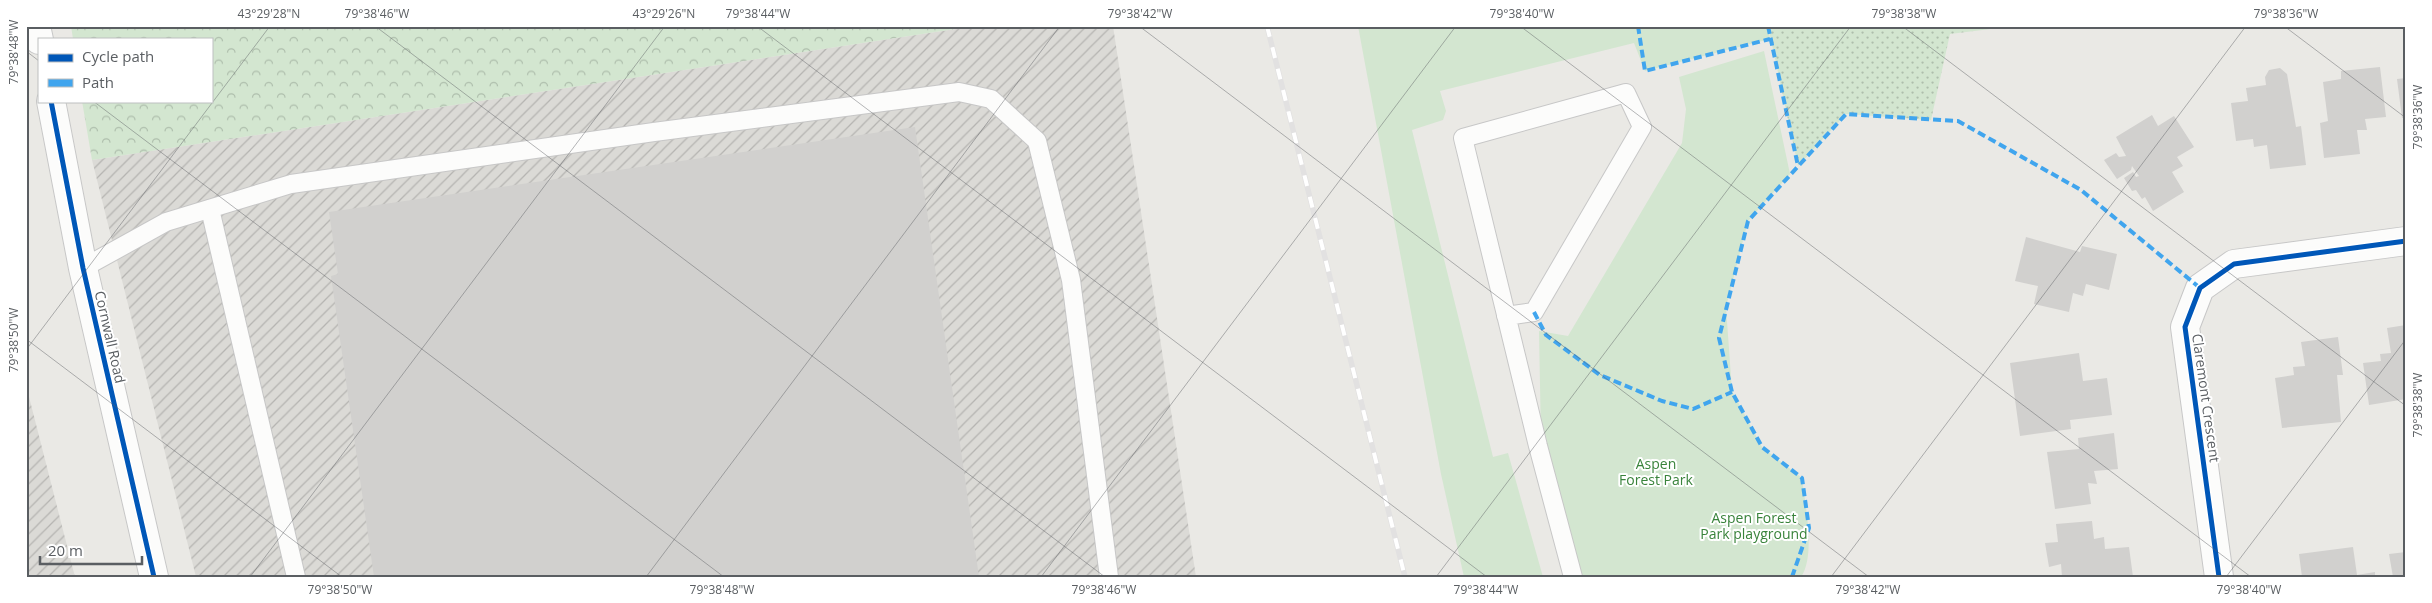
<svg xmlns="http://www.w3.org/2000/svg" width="2432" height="603" font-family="'Open Sans',sans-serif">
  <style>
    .industrial { fill: url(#industrial-furrows) }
    .grass { fill: url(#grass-dots) }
    .forest { fill: url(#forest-crowns) }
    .park { fill: #d3e6d0 }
    .building { fill: #d1d0ce }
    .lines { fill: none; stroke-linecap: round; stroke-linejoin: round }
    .lane-casing { stroke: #c7c7c7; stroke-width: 20 }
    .street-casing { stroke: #c7c7c7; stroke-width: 30 }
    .secondary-casing { stroke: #c7c7c7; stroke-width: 30 }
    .lane { stroke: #fcfcfb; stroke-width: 18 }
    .street { stroke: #fcfcfb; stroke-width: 28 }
    .secondary { stroke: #fcfcfb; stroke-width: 28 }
    .rail-casing { stroke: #e2e1e1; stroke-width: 5.5 }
    .rail { stroke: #fff; stroke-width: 4; stroke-dasharray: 11; stroke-linecap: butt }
    .quiet { stroke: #40a5ee; stroke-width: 4; stroke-dasharray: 8 4; stroke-linecap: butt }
    .cycleway-casing { stroke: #fff; stroke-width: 8 }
    .cycleway { stroke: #0057b8; stroke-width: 5 }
    .ticks { fill: none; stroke: #5a5e62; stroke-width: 1; stroke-opacity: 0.45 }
    .labels { text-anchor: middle; stroke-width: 4; stroke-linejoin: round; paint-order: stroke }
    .street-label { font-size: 14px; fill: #5a5e62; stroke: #fff }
    .park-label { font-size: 14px; fill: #39833b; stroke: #fff }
    .neatline { fill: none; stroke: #5a5e62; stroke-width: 2 }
    .ticks-label { font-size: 12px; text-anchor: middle; fill: #5a5e62 }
  </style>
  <defs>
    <pattern id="industrial-furrows" width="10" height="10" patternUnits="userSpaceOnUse" patternTransform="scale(1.25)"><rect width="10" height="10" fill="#dbdad6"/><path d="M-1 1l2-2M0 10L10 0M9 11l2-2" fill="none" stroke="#b5b4b1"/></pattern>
    <pattern id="grass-dots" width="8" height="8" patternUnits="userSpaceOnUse" patternTransform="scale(1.25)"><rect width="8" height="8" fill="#d3e6d0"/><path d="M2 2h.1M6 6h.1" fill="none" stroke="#aebeac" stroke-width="1.8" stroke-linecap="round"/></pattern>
    <pattern id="forest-crowns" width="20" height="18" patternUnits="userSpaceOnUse" patternTransform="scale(1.25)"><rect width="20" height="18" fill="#d3e6d0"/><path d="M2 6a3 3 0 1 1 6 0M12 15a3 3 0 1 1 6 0" fill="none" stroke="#aebeac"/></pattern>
  </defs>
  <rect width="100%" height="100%" fill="#eae9e5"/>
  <g class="industrial">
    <polygon points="975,26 1113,26 1196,577 196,577 92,160"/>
    <polygon points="26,385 75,577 26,577"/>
  </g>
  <polygon class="grass" points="1768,26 2015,26 1950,34 1931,120 1846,114 1798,166"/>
  <polygon class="forest" points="71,26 975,26 92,160 82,101 211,101 211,39 73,39"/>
  <g class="park">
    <polygon points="1358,26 1768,26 1770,39 1645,71 1634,43 1440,91 1446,111 1443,120 1412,130 1493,457 1508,453 1543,577 1464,577 1441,474"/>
    <path d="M 1764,51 L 1790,174 L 1748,221 L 1726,307 L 1732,391 L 1762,447 L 1802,478 C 1805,504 1816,555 1801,577 L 1573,577 L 1541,439 L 1539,331 L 1568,336 L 1682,143 L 1686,109 L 1679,77 Z"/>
  </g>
  <g class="building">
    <polygon points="2380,67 2386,117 2365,119 2367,130 2357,130 2360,154 2324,158 2320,123 2328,121 2323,82 2341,79 2341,71"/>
    <polygon points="2280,68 2287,74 2296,127 2301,126 2306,165 2270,169 2267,145 2254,147 2253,139 2236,141 2231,103 2248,101 2246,88 2266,85 2265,77 2269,70"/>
    <polygon points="2406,78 2406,117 2402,118 2397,79"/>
    <polygon points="2152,115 2158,126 2174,116 2194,147 2177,157 2183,166 2172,172 2184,192 2153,211 2145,197 2142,199 2136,190 2132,191 2124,178 2133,172 2136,177 2139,176 2132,166 2131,170 2117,179 2104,160 2116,153 2119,157 2126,156 2116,137"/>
    <polygon points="915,127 979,577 374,577 331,276 338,274 329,212"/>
    <polygon points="2026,237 2080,252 2082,246 2117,254 2109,290 2086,284 2083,296 2073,293 2069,312 2034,304 2038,286 2015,281"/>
    <polygon points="2406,325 2406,399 2369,405 2363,363 2381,361 2380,354 2391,353 2387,328"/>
    <polygon points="2338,337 2343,375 2337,375 2341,422 2282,428 2275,378 2294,375 2293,367 2305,366 2301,342"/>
    <polygon points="2079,353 2083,381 2107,378 2112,415 2070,420 2071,429 2020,436 2010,363"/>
    <polygon points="2114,433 2118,469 2094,471 2097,484 2088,483 2091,504 2055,509 2047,452 2079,449 2078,438"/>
    <polygon points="2092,521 2094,539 2104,537 2105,549 2129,547 2133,577 2062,577 2061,564 2049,567 2045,543 2058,542 2056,524"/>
    <polygon points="2353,547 2357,575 2375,572 2375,577 2302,577 2299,554"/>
    <polygon points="2406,552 2406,577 2393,577 2389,554"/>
  </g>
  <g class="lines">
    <defs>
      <g id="lane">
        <polyline points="210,209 296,577"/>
        <polyline points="83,268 166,222 291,184 654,132 959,92 991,99 1037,141 1071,280 1109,577"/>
        <polyline points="1506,316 1534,312 1642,127 1626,93 1463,138 1538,446 1573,577"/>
      </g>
      <polyline id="street" points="2219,577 2185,327 2200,288 2234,264 2406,241"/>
      <g id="secondary">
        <polyline points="36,26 39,40"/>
        <polyline points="51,101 83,268 154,577"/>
      </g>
    </defs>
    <use href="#lane" class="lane-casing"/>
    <use href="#street" class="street-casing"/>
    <use href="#secondary" class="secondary-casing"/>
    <use href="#lane" class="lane"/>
    <use href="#street" class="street"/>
    <use href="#secondary" class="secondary"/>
    <defs>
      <polyline id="rail" points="1267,26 1405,577"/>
    </defs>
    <use href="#rail" class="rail-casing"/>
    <use href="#rail" class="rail"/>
    <g class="quiet">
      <polyline points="1638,26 1645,71 1770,39"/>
      <polyline points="1768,26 1798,166"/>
      <polyline points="1534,312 1546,335 1600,375 1662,401 1693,409 1732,392"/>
      <polyline points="1792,577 1809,528 1802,478 1762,447 1732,392 1719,338 1748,221 1846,114 1958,121 2081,190 2200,288"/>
    </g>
    <defs>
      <g id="cycleway">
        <polyline points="51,101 83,268 154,577"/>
        <polyline points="2219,577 2185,327 2200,288 2234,264 2406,241"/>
      </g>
    </defs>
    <use href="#cycleway" class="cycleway-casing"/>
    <use href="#cycleway" class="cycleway"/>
  </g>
  <path class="ticks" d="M 375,26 L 1105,577M 757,26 L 1487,577M 1139,26 L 1869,577M 1520,26 L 2251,577M 1902,26 L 2406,406M 2284,26 L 2406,118M 26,51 L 39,61M 93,101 L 724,577M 26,339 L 342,577M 26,350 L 270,26M 250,577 L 665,26M 646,577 L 1060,26M 1041,577 L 1456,26M 1436,577 L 1851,26M 1831,577 L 2246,26M 2226,577 L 2406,339"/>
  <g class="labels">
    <g class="street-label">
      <text transform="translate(110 337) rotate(77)" y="5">Cornwall Road</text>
      <text transform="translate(2206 398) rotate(82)" y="5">Claremont Crescent</text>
    </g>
    <g class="park-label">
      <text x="1656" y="469">Aspen<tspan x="1656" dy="16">Forest Park</tspan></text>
      <text x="1754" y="523">Aspen Forest<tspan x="1754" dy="16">Park playground</tspan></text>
    </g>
  </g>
  <rect width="2432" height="603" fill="none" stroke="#ffffff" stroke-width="55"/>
  <rect x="38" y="38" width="175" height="65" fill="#ffffff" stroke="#bdbfc0"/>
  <rect x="48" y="54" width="25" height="8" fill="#0057b8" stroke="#bdbfc0"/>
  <text x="82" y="62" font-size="15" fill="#5a5e62">Cycle path</text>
  <rect x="48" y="79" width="25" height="8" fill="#40a5ee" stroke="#bdbfc0"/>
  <text x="82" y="88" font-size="15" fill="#5a5e62">Path</text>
  <path d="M40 556v8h102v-8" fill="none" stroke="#5a5e62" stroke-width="2.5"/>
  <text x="48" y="556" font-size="15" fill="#5a5e62" stroke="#ffffff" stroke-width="4" paint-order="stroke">20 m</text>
  <rect x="28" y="28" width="2376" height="548" class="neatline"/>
  <g class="ticks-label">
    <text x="269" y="18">43°29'28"N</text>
    <text x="377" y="18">79°38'46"W</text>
    <text x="664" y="18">43°29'26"N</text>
    <text x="758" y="18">79°38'44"W</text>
    <text x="1140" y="18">79°38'42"W</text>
    <text x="1522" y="18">79°38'40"W</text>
    <text x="1904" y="18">79°38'38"W</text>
    <text x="2286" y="18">79°38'36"W</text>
    <text transform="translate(14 52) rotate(-90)" y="4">79°38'48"W</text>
    <text transform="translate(2418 117) rotate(-90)" y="4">79°38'36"W</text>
    <text transform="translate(14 340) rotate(-90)" y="4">79°38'50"W</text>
    <text transform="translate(2418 405) rotate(-90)" y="4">79°38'38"W</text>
    <text x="340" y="594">79°38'50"W</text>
    <text x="722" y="594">79°38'48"W</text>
    <text x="1104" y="594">79°38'46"W</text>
    <text x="1486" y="594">79°38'44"W</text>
    <text x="1868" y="594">79°38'42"W</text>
    <text x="2249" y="594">79°38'40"W</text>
  </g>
</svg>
